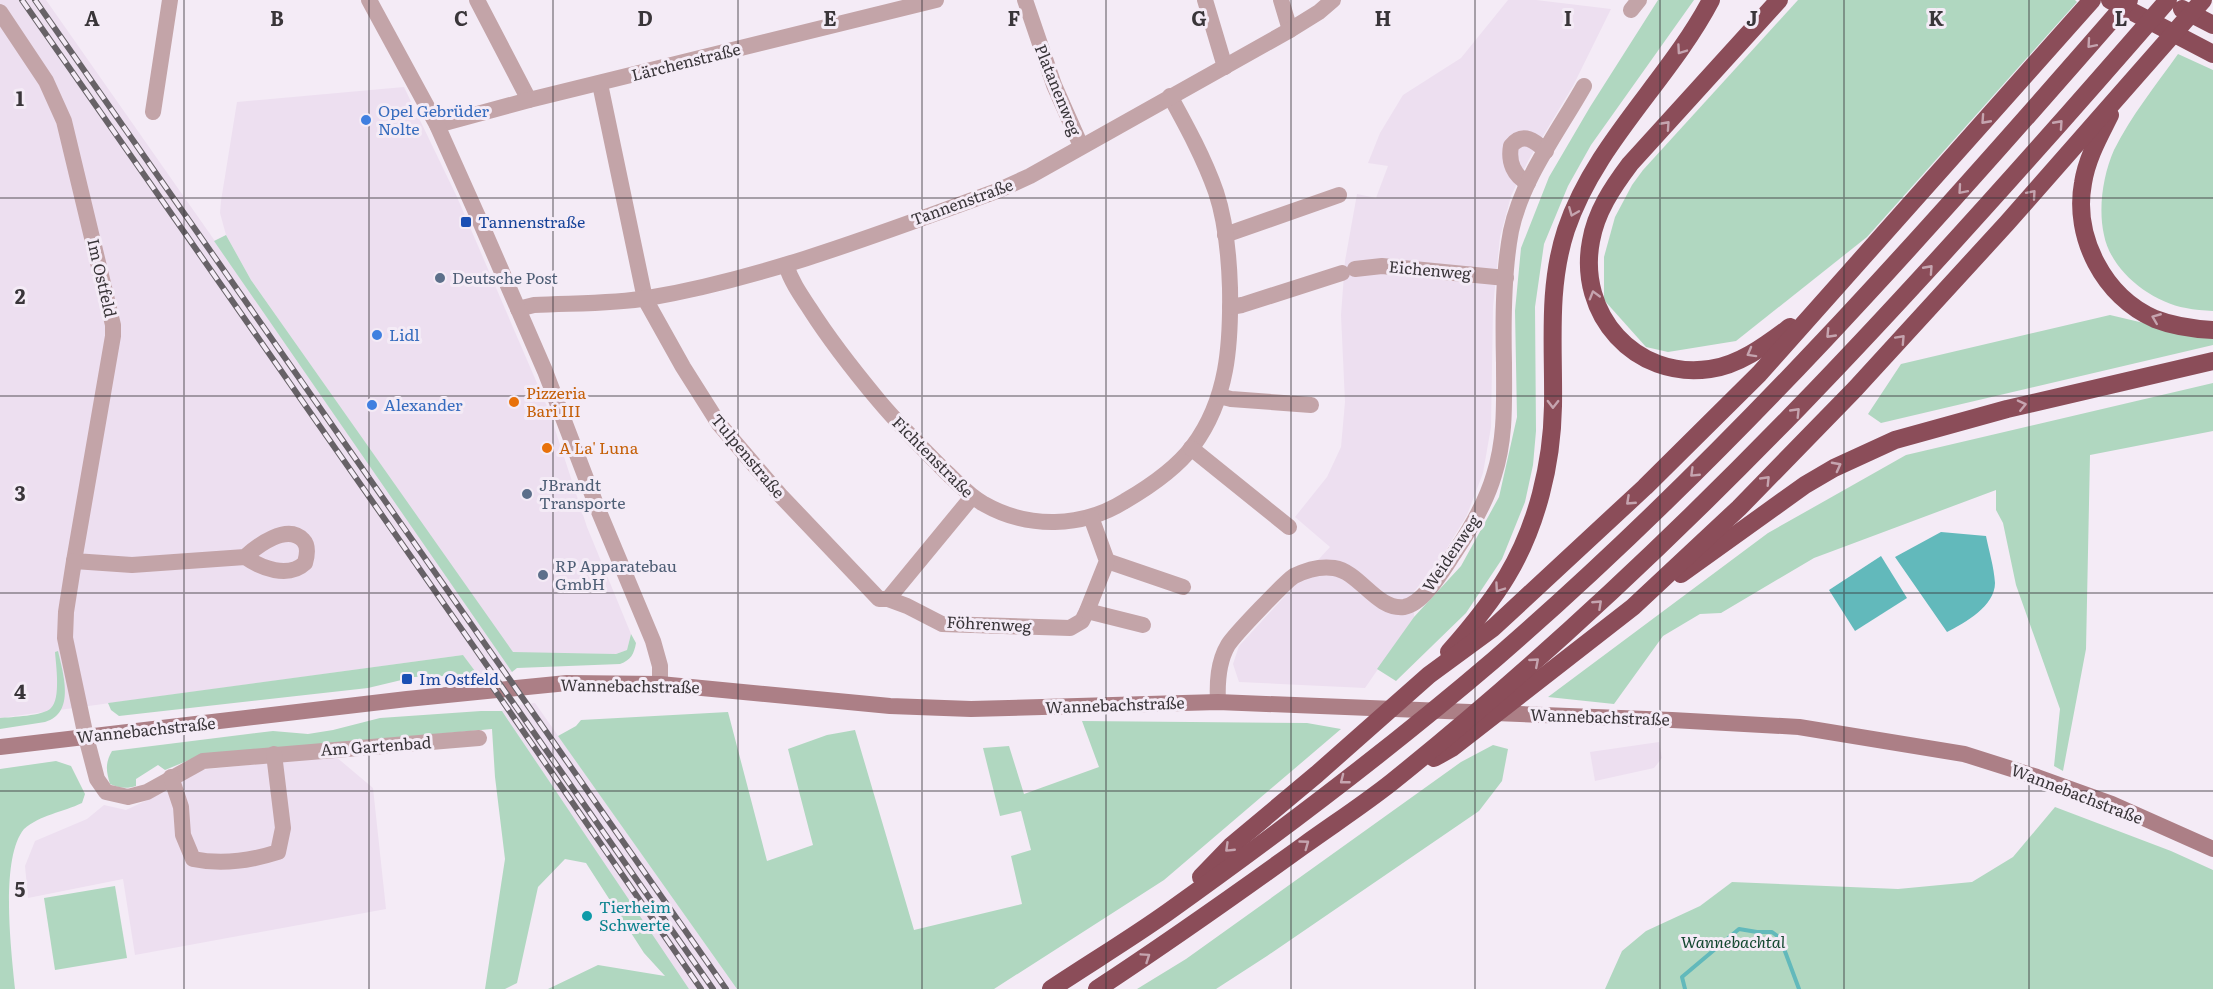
<svg xmlns="http://www.w3.org/2000/svg" width="2213" height="989" font-family="Literata,serif">
  <style>
    .built { fill: #eddff0 }
    .green { fill: #b0d7c0 }
    .water { fill: #62b9bb }
    .lines { fill: none; stroke-linecap: round; stroke-linejoin: round }
    .stream { stroke: #62b9bb; stroke-width: 4 }
    .minor { stroke: #c3a4a8; stroke-width: 16 }
    .tertiary { stroke: #c3a4a8; stroke-width: 16 }
    .secondary { stroke: #ac7f86; stroke-width: 16 }
    .motorway { stroke: #8b4d59; stroke-width: 18 }
    .rail-casing { stroke: #676267; stroke-width: 6 }
    .rail { stroke: #f4ebf6; stroke-width: 4; stroke-dasharray: 11; stroke-linecap: butt }
    .oneway { stroke: #c5a4af }
    .grid { fill: none; stroke: #393539; stroke-width: 1.5; stroke-opacity: 0.55 }
    .shop-dot { fill: #3f7fe0; stroke: #f4ebf6; stroke-width: 2 }
    .transit-dot { fill: #1a4fb4; stroke: #f4ebf6; stroke-width: 2 }
    .service-dot { fill: #5c6f8a; stroke: #f4ebf6; stroke-width: 2 }
    .food-dot { fill: #e8710a; stroke: #f4ebf6; stroke-width: 2 }
    .culture-dot { fill: #0f9aa8; stroke: #f4ebf6; stroke-width: 2 }
    .labels { text-anchor: middle; stroke-width: 6; stroke-linejoin: round; paint-order: stroke }
    .street-label { font-size: 16px; fill: #393539; stroke: #f4ebf6 }
    .shop-label { font-size: 16px; fill: #366cbe; stroke: #f4ebf6; text-anchor: start }
    .transit-label { font-size: 16px; fill: #164399; stroke: #f4ebf6; text-anchor: start }
    .service-label { font-size: 16px; fill: #4e5e75; stroke: #f4ebf6; text-anchor: start }
    .food-label { font-size: 16px; fill: #c56008; stroke: #f4ebf6; text-anchor: start }
    .culture-label { font-size: 16px; fill: #0d838f; stroke: #f4ebf6; text-anchor: start }
    .park-label { font-size: 16px; font-style: italic; fill: #13472f; stroke: #f4ebf6 }
    .grid-label { font-size: 20px; text-anchor: middle; font-weight: bold; fill: #393539; stroke: #f4ebf6; stroke-width: 6; stroke-linejoin: round; paint-order: stroke }
  </style>
  <rect width="100%" height="100%" fill="#f4ebf6"/>
  <g class="built">
    <polygon points="0,0 46,0 325,398 512,672 478,675 463,655 0,718"/>
    <polygon points="1508,0 1536,0 1611,9 1573,86 1528,161 1511,196 1500,237 1493,307 1491,427 1483,473 1467,515 1446,550 1414,592 1414,617 1365,688 1239,682 1233,664 1239,646 1330,547 1295,517 1327,477 1341,447 1345,402 1341,315 1345,261 1357,194 1376,198 1388,166 1368,163 1380,133 1403,95 1461,58"/>
    <polygon points="404,87 457,197 549,411 587,527 631,634 627,650 616,654 513,653 251,280 226,235 220,213 221,201 237,102"/>
    <polygon points="535,703 696,931 737,989 689,989 679,976 502,711 509,706"/>
    <polygon points="1659,742 1662,758 1654,768 1595,781 1590,752"/>
    <polygon points="335,756 373,788 386,909 135,955 123,879 28,898 25,866 35,841 87,819 104,805 126,810 158,795 200,770"/>
  </g>
  <g class="green">
    <polygon points="1658,0 1694,0 1591,145 1568,186 1544,244 1535,307 1536,431 1533,465 1525,502 1502,559 1466,613 1396,681 1377,669 1414,617 1461,566 1499,497 1517,417 1515,311 1521,248 1549,177 1590,107"/>
    <polygon points="1798,0 2075,0 2077,2 1867,237 1736,341 1668,352 1646,347 1604,300 1604,257 1615,217 1632,185 1643,170"/>
    <path d="M 2178,54 L 2213,70 L 2213,311 C 2204,310 2194,310 2186,308 C 2151,302 2111,271 2104,235 C 2098,208 2103,175 2114,150 C 2131,116 2156,85 2178,54 Z"/>
    <path d="M 226,235 L 251,280 L 513,652 L 616,654 L 627,650 L 631,634 L 636,643 C 634,654 631,660 620,664 L 517,668 L 512,672 L 214,241 Z"/>
    <polygon points="2110,315 2203,337 2213,336 2213,345 1881,423 1868,414 1901,364"/>
    <polygon points="2213,383 2213,431 2090,455 2086,649 2063,771 2054,766 2060,709 2016,585 2003,523 1996,510 1996,490 1814,558 1721,613 1700,614 1663,636 1614,704 1548,697 1768,533 1906,455"/>
    <path d="M 58,651 C 63,673 76,713 45,722 L 0,729 L 0,718 C 11,717 44,716 51,708 C 61,699 56,665 55,652 Z"/>
    <polygon points="463,655 478,675 414,677 368,688 119,716 111,710 108,703"/>
    <path d="M 481,711 L 502,711 L 689,989 L 548,989 L 598,965 L 665,976 L 644,953 L 586,863 L 565,859 L 538,887 L 517,983 L 505,989 L 485,989 L 505,859 L 495,777 L 492,729 L 199,756 L 165,770 L 158,765 L 136,779 L 136,786 C 127,789 118,788 110,784 C 106,771 105,763 112,751 L 273,731 L 308,734 L 333,730 L 380,718 Z"/>
    <polygon points="728,712 767,861 813,845 788,749 827,735 855,730 914,930 1022,904 1011,856 1031,850 1021,811 1000,816 983,748 1009,746 1024,794 1099,767 1082,721 1307,723 1341,729 1164,880 994,989 737,989 558,736 576,726 581,720"/>
    <polygon points="1493,745 1508,749 1502,781 1479,811 1267,956 1216,989 1137,989 1186,959 1461,762"/>
    <path d="M 56,761 L 71,766 L 85,794 L 82,803 C 63,812 40,815 24,829 C 0,858 11,949 15,989 L 0,989 L 0,769 Z"/>
    <polygon points="2055,807 2171,851 2213,870 2213,989 1605,989 1622,951 1646,931 1700,906 1732,882 1898,889 1972,882 2013,857"/>
    <polygon points="115,886 127,958 55,970 44,898"/>
  </g>
  <g class="water">
    <path d="M 1941,532 L 1986,536 C 1989,551 1994,567 1995,583 C 1995,606 1965,623 1947,632 L 1895,557 Z"/>
    <polygon points="1881,556 1907,598 1855,631 1829,590"/>
  </g>
  <g class="lines">
    <polyline class="stream" points="1685,989 1682,977 1739,929 1757,932 1772,932 1780,938 1799,989"/>
    <g class="minor">
      <polyline points="477,0 529,100"/>
      <polyline points="1025,0 1054,85 1081,146"/>
      <polyline points="1205,0 1225,67"/>
      <polyline points="1281,0 1290,30"/>
      <polyline points="1631,10 1639,0"/>
      <path d="M 0,12 L 46,81 L 64,121 L 113,325 L 113,336 L 74,561 L 132,565 L 245,557 C 257,546 287,523 303,540 C 309,546 307,556 305,563 C 288,579 261,568 245,557"/>
      <polyline points="600,84 645,299 683,367 719,424 780,495 879,599 888,599 972,497"/>
      <polyline points="153,112 170,0"/>
      <polyline points="437,125 529,100 936,0"/>
      <path d="M 1528,183 C 1514,176 1508,162 1511,146 C 1523,131 1535,141 1546,151"/>
      <polyline points="1225,235 1339,195"/>
      <path d="M 786,265 C 791,281 800,294 810,309 C 831,342 854,371 879,401 C 900,426 923,449 946,472 C 958,483 969,496 984,504 C 1028,529 1082,528 1125,501 C 1149,487 1176,469 1193,446 C 1228,399 1231,344 1230,288 C 1229,256 1226,222 1216,192 C 1204,158 1187,127 1170,96"/>
      <polyline points="1355,269 1382,266 1506,278"/>
      <polyline points="1230,307 1242,305 1342,273"/>
      <path d="M 518,309 L 534,305 C 570,303 614,304 648,298 C 766,278 884,232 997,191 L 1030,176 L 1290,30 L 1319,12 L 1333,0"/>
      <polyline points="1219,396 1231,399 1311,405"/>
      <polyline points="1191,448 1289,527"/>
      <polyline points="74,561 66,612 65,638 86,737 97,779 106,792 128,797 147,792 203,761 479,738"/>
      <polyline points="1107,561 1183,587"/>
      <polyline points="888,599 907,606 942,624 1070,628 1082,621 1087,611 1107,561 1091,517"/>
      <polyline points="1087,611 1143,625"/>
      <path d="M 1218,702 C 1217,682 1218,662 1228,645 C 1235,634 1285,582 1294,576 C 1306,570 1321,566 1334,568 C 1360,572 1376,610 1404,607 C 1424,604 1444,568 1455,552 C 1471,528 1486,503 1494,475 C 1506,438 1504,401 1504,363 C 1503,320 1503,273 1511,231 C 1522,179 1558,132 1584,86"/>
      <path d="M 171,777 L 181,807 L 183,835 L 193,859 C 221,865 250,861 278,852 L 283,828 L 274,754"/>
    </g>
    <polyline class="tertiary" points="369,0 437,125 479,219 545,371 597,507 653,641 660,666 660,684"/>
    <polyline class="secondary" points="0,747 407,699 567,683 660,684 890,706 971,709 1218,702 1672,720 1799,727 1964,754 2037,777 2112,804 2213,849"/>
    <g class="motorway">
      <path d="M 1779,0 L 1630,164 C 1612,188 1596,212 1591,241 C 1577,314 1635,380 1710,369 C 1740,365 1767,344 1790,327"/>
      <polyline points="2110,0 2213,54"/>
      <polyline points="2182,9 2213,25"/>
      <path d="M 2110,115 C 2099,137 2087,158 2083,183 C 2073,237 2104,297 2155,319 C 2173,326 2194,329 2213,330"/>
      <polyline points="1681,574 1805,485 1834,468 1895,440 2007,409 2213,361"/>
      <path d="M 1449,652 C 1470,628 1491,603 1507,576 C 1537,526 1552,464 1553,406 C 1554,347 1547,288 1566,230 C 1595,143 1669,80 1711,0"/>
      <polyline points="1434,758 1452,748 1633,607 1739,508 1855,389 2007,223 2203,0"/>
      <polyline points="1201,877 1231,846 1317,774 1429,675 1493,628 1645,487 1759,374 2092,0"/>
      <path d="M 1051,989 C 1090,963 1130,939 1168,912 C 1280,832 1391,748 1495,659 C 1726,459 1929,230 2129,0"/>
      <path d="M 1097,989 C 1167,943 1235,895 1303,846 C 1332,825 1363,805 1392,782 C 1681,550 1926,279 2168,0"/>
    </g>
    <defs>
      <g id="rail">
        <polyline points="22,0 713,989"/>
        <polyline points="35,0 726,989"/>
        <polyline points="490,683 701,989"/>
      </g>
    </defs>
    <use href="#rail" class="rail-casing"/>
    <use href="#rail" class="rail"/>
  </g>
  <defs><path id="oneway-chevron" d="M-2-3.5L2.5 0L-2 3.5" fill="none" stroke-width="1.6" stroke-linecap="round" stroke-linejoin="round" transform="scale(1.5)"/></defs>
  <g class="oneway">
    <use href="#oneway-chevron" transform="translate(2091 44) rotate(131)"/>
    <use href="#oneway-chevron" transform="translate(1681 50) rotate(125)"/>
    <use href="#oneway-chevron" transform="translate(1985 120) rotate(132)"/>
    <use href="#oneway-chevron" transform="translate(2059 124) rotate(-48)"/>
    <use href="#oneway-chevron" transform="translate(1666 125) rotate(-48)"/>
    <use href="#oneway-chevron" transform="translate(1962 190) rotate(131)"/>
    <use href="#oneway-chevron" transform="translate(2032 194) rotate(-49)"/>
    <use href="#oneway-chevron" transform="translate(1573 212) rotate(112)"/>
    <use href="#oneway-chevron" transform="translate(1929 269) rotate(-48)"/>
    <use href="#oneway-chevron" transform="translate(1594 295) rotate(-106)"/>
    <use href="#oneway-chevron" transform="translate(2156 318) rotate(-158)"/>
    <use href="#oneway-chevron" transform="translate(1830 334) rotate(134)"/>
    <use href="#oneway-chevron" transform="translate(1901 339) rotate(-47)"/>
    <use href="#oneway-chevron" transform="translate(1751 353) rotate(151)"/>
    <use href="#oneway-chevron" transform="translate(1553 404) rotate(91)"/>
    <use href="#oneway-chevron" transform="translate(2022 405) rotate(-13)"/>
    <use href="#oneway-chevron" transform="translate(1796 412) rotate(-46)"/>
    <use href="#oneway-chevron" transform="translate(1837 466) rotate(-28)"/>
    <use href="#oneway-chevron" transform="translate(1694 473) rotate(136)"/>
    <use href="#oneway-chevron" transform="translate(1766 480) rotate(-46)"/>
    <use href="#oneway-chevron" transform="translate(1630 501) rotate(137)"/>
    <use href="#oneway-chevron" transform="translate(1499 588) rotate(125)"/>
    <use href="#oneway-chevron" transform="translate(1598 604) rotate(-43)"/>
    <use href="#oneway-chevron" transform="translate(1535 662) rotate(-41)"/>
    <use href="#oneway-chevron" transform="translate(1344 780) rotate(142)"/>
    <use href="#oneway-chevron" transform="translate(1305 844) rotate(-36)"/>
    <use href="#oneway-chevron" transform="translate(1229 848) rotate(136)"/>
    <use href="#oneway-chevron" transform="translate(1146 957) rotate(-34)"/>
  </g>
  <path class="grid" d="M 184,0 L 184,989M 369,0 L 369,989M 553,0 L 553,989M 738,0 L 738,989M 922,0 L 922,989M 1106,0 L 1106,989M 1291,0 L 1291,989M 1475,0 L 1475,989M 1660,0 L 1660,989M 1844,0 L 1844,989M 2029,0 L 2029,989M 0,198 L 2213,198M 0,396 L 2213,396M 0,593 L 2213,593M 0,791 L 2213,791"/>
  <g class="shop-dot">
    <circle cx="366" cy="120" r="6"/>
    <circle cx="377" cy="335" r="6"/>
    <circle cx="372" cy="405" r="6"/>
  </g>
  <g class="transit-dot">
    <rect x="460" y="216" width="12" height="12" rx="3"/>
    <rect x="401" y="673" width="12" height="12" rx="3"/>
  </g>
  <g class="service-dot">
    <circle cx="440" cy="278" r="6"/>
    <circle cx="527" cy="494" r="6"/>
    <circle cx="543" cy="575" r="6"/>
  </g>
  <g class="food-dot">
    <circle cx="514" cy="402" r="6"/>
    <circle cx="547" cy="448" r="6"/>
  </g>
  <circle class="culture-dot" cx="587" cy="916" r="6"/>
  <g class="labels">
    <g class="street-label">
      <text transform="translate(686 62) rotate(-14)" y="6">Lärchenstraße</text>
      <text transform="translate(1058 90) rotate(68)" y="6">Platanenweg</text>
      <text transform="translate(962 202) rotate(-20)" y="6">Tannenstraße</text>
      <text transform="translate(1430 270) rotate(5)" y="6">Eichenweg</text>
      <text transform="translate(102 278) rotate(77)" y="6">Im Ostfeld</text>
      <text transform="translate(748 456) rotate(50)" y="6">Tulpenstraße</text>
      <text transform="translate(933 457) rotate(45)" y="6">Fichtenstraße</text>
      <text transform="translate(1451 553) rotate(-56)" y="6">Weidenweg</text>
      <text transform="translate(989 624) rotate(3)" y="6">Föhrenweg</text>
      <text transform="translate(630 686) rotate(1)" y="6">Wannebachstraße</text>
      <text transform="translate(1115 705) rotate(-2)" y="6">Wannebachstraße</text>
      <text transform="translate(1600 717) rotate(2)" y="6">Wannebachstraße</text>
      <text transform="translate(146 730) rotate(-6)" y="6">Wannebachstraße</text>
      <text transform="translate(376 746) rotate(-4)" y="6">Am Gartenbad</text>
      <text transform="translate(2077 794) rotate(21)" y="6">Wannebachstraße</text>
    </g>
    <g class="shop-label">
      <text x="378" y="117">Opel Gebrüder<tspan x="378" dy="18">Nolte</tspan></text>
      <text x="389" y="341">Lidl</text>
      <text x="384" y="411">Alexander</text>
    </g>
    <g class="transit-label">
      <text x="478" y="228">Tannenstraße</text>
      <text x="419" y="685">Im Ostfeld</text>
    </g>
    <g class="service-label">
      <text x="452" y="284">Deutsche Post</text>
      <text x="539" y="491">JBrandt<tspan x="539" dy="18">Transporte</tspan></text>
      <text x="555" y="572">RP Apparatebau<tspan x="555" dy="18">GmbH</tspan></text>
    </g>
    <g class="food-label">
      <text x="526" y="399">Pizzeria<tspan x="526" dy="18">Bari III</tspan></text>
      <text x="559" y="454">A La' Luna</text>
    </g>
    <g class="culture-label">
      <text x="599" y="913">Tierheim<tspan x="599" dy="18">Schwerte</tspan></text>
    </g>
    <g class="park-label">
      <text x="1733" y="948">Wannebachtal</text>
    </g>
  </g>
  <g class="grid-label">
    <text x="92" y="26">A</text>
    <text x="277" y="26">B</text>
    <text x="461" y="26">C</text>
    <text x="645" y="26">D</text>
    <text x="830" y="26">E</text>
    <text x="1014" y="26">F</text>
    <text x="1199" y="26">G</text>
    <text x="1383" y="26">H</text>
    <text x="1568" y="26">I</text>
    <text x="1752" y="26">J</text>
    <text x="1936" y="26">K</text>
    <text x="2121" y="26">L</text>
    <text x="20" y="106">1</text>
    <text x="20" y="304">2</text>
    <text x="20" y="501">3</text>
    <text x="20" y="699">4</text>
    <text x="20" y="897">5</text>
  </g>
</svg>
